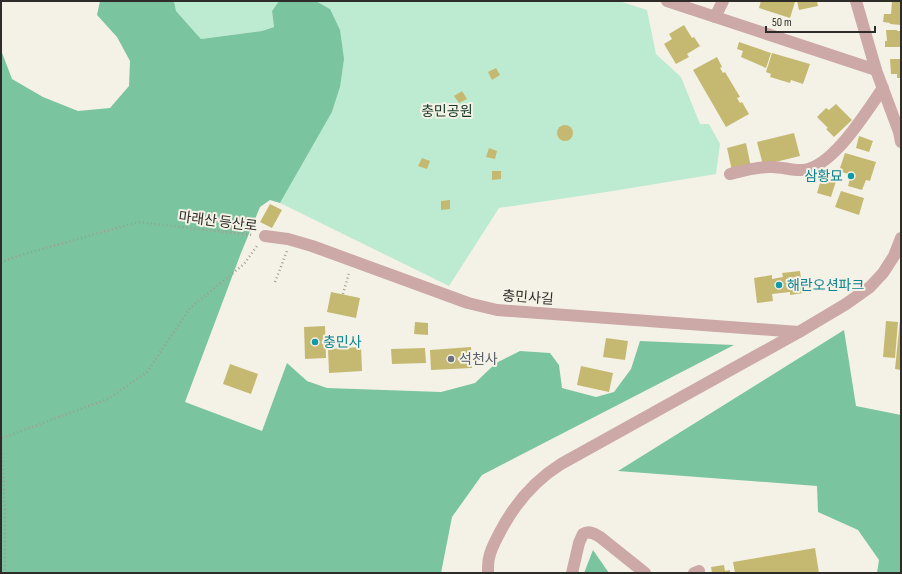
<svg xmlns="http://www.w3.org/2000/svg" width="902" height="574" font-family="'Sofia Sans Condensed','Noto Sans KR',sans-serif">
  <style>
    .green { fill: #bcebd2 }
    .forest { fill: #7ac5a0 }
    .building { fill: #c5b972 }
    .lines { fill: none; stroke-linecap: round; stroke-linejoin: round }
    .path { stroke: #9e9d94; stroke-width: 2.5; stroke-dasharray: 1 3; stroke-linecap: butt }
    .minor { stroke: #cca8a7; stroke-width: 12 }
    .culture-dot { fill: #0f9aa8; stroke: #f4f2e6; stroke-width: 1.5 }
    .worship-dot { fill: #6b7280; stroke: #f4f2e6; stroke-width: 1.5 }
    .labels { text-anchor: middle; stroke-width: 4; stroke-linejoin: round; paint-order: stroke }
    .park-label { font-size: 14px; fill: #143627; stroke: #f4f2e6 }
    .culture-label { font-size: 14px; fill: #0d838f; stroke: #f4f2e6; text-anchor: start }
    .street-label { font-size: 14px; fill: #2d2c28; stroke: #f4f2e6 }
    .worship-label { font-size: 14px; fill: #5b616d; stroke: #f4f2e6; text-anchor: start }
  </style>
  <rect width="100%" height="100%" fill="#f4f2e6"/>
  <g class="green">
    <polygon points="174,1 279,1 272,11 274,27 262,31 201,39 176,11"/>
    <polygon points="316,1 619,1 647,10 656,54 681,77 700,124 709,124 720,144 716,174 613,191 499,208 449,286 280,203 332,112 340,87 330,9"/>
  </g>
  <g class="forest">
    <polygon points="100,1 174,1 176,11 201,39 262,31 274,27 272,11 279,1 316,1 330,9 340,30 344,59 340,87 332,112 280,203 270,200 260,207 241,253 185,402 262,431 287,363 307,381 327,388 441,392 475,383 496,363 520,351 550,353 559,365 562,388 596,397 614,392 631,369 640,341 734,345 482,475 452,517 441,573 1,573 1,50 12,79 43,97 78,111 110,108 129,86 130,61 117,37 97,15"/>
    <polygon points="844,330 856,406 901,415 901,573 877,573 879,560 858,530 818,512 817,486 618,471"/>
    <polygon points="593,550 609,573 584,573"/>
  </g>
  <g class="building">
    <polygon points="761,1 792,1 795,2 790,18 759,8"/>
    <polygon points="797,1 817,1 818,6 799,10"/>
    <polygon points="892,1 901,2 901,25 890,24 890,23 883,22 884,14 891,14"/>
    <polygon points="684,25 692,38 694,37 700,46 687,54 689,57 676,64 664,44 672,39 669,34"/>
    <polygon points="886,30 897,30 897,31 901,31 901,47 885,47 885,41 887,41"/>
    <polygon points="739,42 771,53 766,68 741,57 743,51 737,49"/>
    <polygon points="772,53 810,64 803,84 791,80 790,83 770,77 771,74 766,72"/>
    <polygon points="717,57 722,67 720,68 723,73 725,72 740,97 737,98 740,103 742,102 749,114 726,127 693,70"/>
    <polygon points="890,59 901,59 901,78 897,78 897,74 891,74"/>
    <polygon points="496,68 500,75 492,80 488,72"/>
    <polygon points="462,91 467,99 459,103 454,96"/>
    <polygon points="836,104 852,120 834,137 826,129 828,128 817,117 826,108 829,110"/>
    <circle cx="565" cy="133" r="8"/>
    <polygon points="794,133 800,156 763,165 757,142"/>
    <polygon points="859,136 873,141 869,152 856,148"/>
    <polygon points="746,143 751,167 732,171 727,148"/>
    <polygon points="489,148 497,151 495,159 486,157"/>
    <polygon points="845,153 876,162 870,181 866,180 862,190 848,186 851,175 839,171"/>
    <polygon points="422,158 430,161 427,169 418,166"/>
    <polygon points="492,171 501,171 501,179 492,180"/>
    <polygon points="823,173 837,178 831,197 817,193"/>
    <polygon points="841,191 864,198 859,215 835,207"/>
    <polygon points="450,200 450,209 441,210 441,201"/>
    <polygon points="270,204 282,210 272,228 260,222"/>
    <polygon points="800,271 803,293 790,295 790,292 772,294 773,301 757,303 754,278 772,275 772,279 783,277 782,273"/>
    <polygon points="331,292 360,298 356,318 327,312"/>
    <polygon points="900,320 901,320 901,370 895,369"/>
    <polygon points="886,321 898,322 895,358 883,357"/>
    <polygon points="415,322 428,323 428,335 414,334"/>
    <polygon points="325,326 326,358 305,359 304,327"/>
    <polygon points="606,338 628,341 625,360 603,357"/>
    <polygon points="361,347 362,371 329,373 328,349"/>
    <polygon points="471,347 472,368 431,370 430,350"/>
    <polygon points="425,348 426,363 392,364 391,349"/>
    <polygon points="230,364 258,374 251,394 223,384"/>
    <polygon points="581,366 613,373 609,392 577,385"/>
    <polygon points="815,548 819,573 735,573 733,562"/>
    <polygon points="724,565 725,571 730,570 730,573 712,573 711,567"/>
  </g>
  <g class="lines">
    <g class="path">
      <polyline points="1,263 14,257 138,222 253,235"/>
      <polyline points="275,282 287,251"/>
      <polyline points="343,294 349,273"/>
      <polyline points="1,437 5,509 5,573"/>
      <polyline points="2,438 108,399 147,372 190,308 244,264 257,246"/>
    </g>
    <g class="minor">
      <polyline points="667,1 876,70"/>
      <polyline points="856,1 876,70 899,132 901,142"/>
      <polyline points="715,17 723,1"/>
      <path d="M 730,174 C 742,171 756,167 769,167 C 780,166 792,171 803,170 C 833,167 866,112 883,88"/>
      <polyline points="265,236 288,239 312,246 468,303 497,310 799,332"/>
      <path d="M 488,573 C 488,568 488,562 489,558 C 491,548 496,540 500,532 C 515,503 534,481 561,464 L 799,332 L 846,304 L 870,287 L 883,273 L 894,256 L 901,238"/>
      <path d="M 572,573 L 579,543 L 583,534 C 589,530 595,534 600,537 L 645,573"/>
      <polyline points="694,573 699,571"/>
    </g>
  </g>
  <g class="culture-dot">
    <circle cx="851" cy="176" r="4"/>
    <circle cx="779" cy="285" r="4"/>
    <circle cx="315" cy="342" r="4"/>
  </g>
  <circle class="worship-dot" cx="451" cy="359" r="4"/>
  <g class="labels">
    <g class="park-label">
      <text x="447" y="116">충민공원</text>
    </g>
    <g class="culture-label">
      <text x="843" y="181" text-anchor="end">삼황묘</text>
      <text x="787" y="290">해란오션파크</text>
      <text x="323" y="347">충민사</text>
    </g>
    <g class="street-label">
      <text transform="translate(218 221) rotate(7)" y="5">마래산 등산로</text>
      <text transform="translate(528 297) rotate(4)" y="5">충민사길</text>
    </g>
    <g class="worship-label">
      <text x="459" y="364">석천사</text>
    </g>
  </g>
  <rect width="902" height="574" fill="none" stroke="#2d2c28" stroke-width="4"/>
  <path d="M766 26v6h109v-6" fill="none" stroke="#2d2c28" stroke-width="2"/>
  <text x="772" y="26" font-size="12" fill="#2d2c28" stroke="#f4f2e6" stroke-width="3" paint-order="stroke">50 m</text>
</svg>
